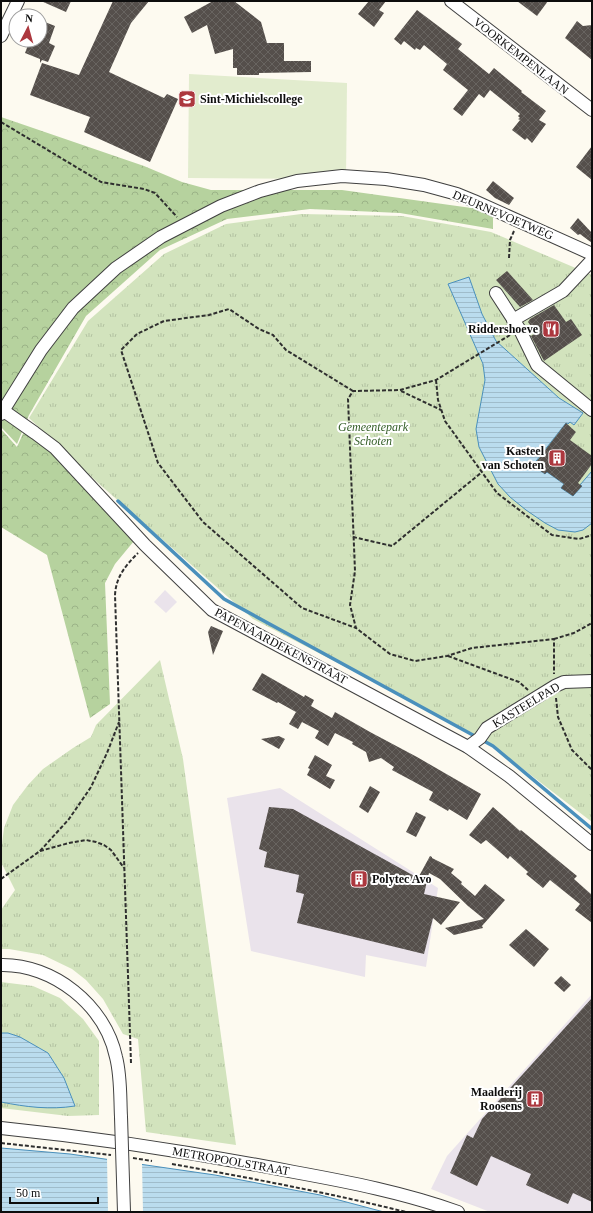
<svg xmlns="http://www.w3.org/2000/svg" width="593" height="1213" font-family="Georgia,serif">
  <style>
    .industrial { fill: #eae3eb }
    .grass { fill: url(#grass-tufts) }
    .forest { fill: url(#forest-crowns) }
    .pitch { fill: #e2ecce }
    .water { fill: url(#water-rules); stroke: #4a90bc }
    .pier { fill: #fdfaf0 }
    .lines { fill: none; stroke-linecap: round; stroke-linejoin: round }
    .stream { stroke: #4a90bc; stroke-width: 3.5 }
    .building { fill: url(#building-cross-hatch) }
    .minor-casing { stroke: #404040; stroke-width: 14 }
    .path { stroke: #2f2f2f; stroke-width: 2; stroke-dasharray: 4 2; stroke-linecap: butt }
    .minor { stroke: #fff; stroke-width: 12 }
    .minor-bridge-casing { stroke: #404040; stroke-width: 14; stroke-linecap: butt }
    .minor-bridge { stroke: #fff; stroke-width: 12 }
    .labels { text-anchor: middle; stroke-width: 4; stroke-linejoin: round; paint-order: stroke }
    .street-label { font-size: 12px; fill: #0d0d0d; stroke: #fff }
    .poi-label { font-size: 12px; font-weight: bold; fill: #0d0d0d; stroke: #fff; text-anchor: end }
    .park-label { font-size: 12px; font-style: italic; fill: #325d26; stroke: #fff }
  </style>
  <defs>
    <pattern id="grass-tufts" width="24" height="20" patternUnits="userSpaceOnUse"><rect width="24" height="20" fill="#d2e3bd"/><path d="M3 7l-1-3M5 7V3M7 7l1-3M15 17l-1-3M17 17v-4M19 17l1-3" fill="none" stroke="#b3c2a1"/></pattern>
    <pattern id="forest-crowns" width="20" height="18" patternUnits="userSpaceOnUse"><rect width="20" height="18" fill="#b6d29e"/><path d="M2 6a3 3 0 1 1 6 0M12 15a3 3 0 1 1 6 0" fill="none" stroke="#9bb387"/></pattern>
    <pattern id="water-rules" width="6" height="5" patternUnits="userSpaceOnUse"><rect width="6" height="5" fill="#badcee"/><path d="M0 2.5h6" fill="none" stroke="#9fbccb"/></pattern>
    <pattern id="building-cross-hatch" width="8" height="8" patternUnits="userSpaceOnUse"><rect width="8" height="8" fill="#554f4b"/><path d="M0 0l8 8M0 8l8-8" fill="none" stroke="#686460"/></pattern>
  </defs>
  <rect width="100%" height="100%" fill="#fdfaf0"/>
  <g class="industrial">
    <polygon points="165,590 177,602 166,613 154,602"/>
    <polygon points="280,788 438,888 426,967 366,955 365,977 251,951 227,798"/>
    <polygon points="592,994 592,1212 490,1212 431,1189 447,1156"/>
  </g>
  <g class="grass">
    <polygon points="301,214 402,216 491,232 592,275 592,822 493,746 398,694 253,619 97,482 29,418 88,321 164,254 226,224"/>
    <polygon points="160,660 183,759 236,1145 146,1132 138,1039 123,1034 103,999 86,980 72,969 43,955 9,949 1,949 1,910 15,890 1,862 1,852 4,828 13,805 28,785 43,769 73,748 91,737 96,725"/>
    <polygon points="1,982 33,986 60,998 83,1019 99,1041 99,1115 68,1116 1,1108"/>
  </g>
  <g class="forest">
    <polygon points="1,117 144,166 182,182 211,190 342,190 493,211 493,229 400,213 310,209 227,219 160,250 86,316 29,415 17,444 1,427"/>
    <polygon points="1,429 17,447 25,429 51,451 134,541 115,564 105,583 110,704 90,718 47,555 1,527"/>
  </g>
  <polygon class="pitch" points="189,74 347,83 346,179 188,178"/>
  <g class="water">
    <polygon points="469,277 482,314 496,341 559,398 583,413 574,425 570,422 568,424 566,423 533,465 545,474 547,472 564,484 561,488 573,496 582,486 580,485 592,471 592,523 583,530 575,532 558,530 545,523 526,510 510,497 498,484 479,447 476,429 485,380 483,364 448,284"/>
    <path d="M 1,1033 L 8,1033 L 20,1037 L 48,1053 L 64,1078 L 75,1106 C 50,1110 26,1107 1,1102 Z"/>
    <polygon points="1,1148 70,1154 215,1175 320,1195 384,1212 1,1212"/>
  </g>
  <polygon class="pier" points="107,1158 142,1163 143,1212 108,1212"/>
  <g class="lines">
    <polyline class="stream" points="118,501 224,599 493,746 592,829"/>
  </g>
  <g class="building">
    <polygon points="41,1 71,1 66,12"/>
    <polygon points="113,1 149,1 131,23 109,72 164,98 167,94 178,99 150,162 84,132 90,117 30,95 42,63 79,75"/>
    <polygon points="213,1 234,1 261,22 267,43 284,43 284,61 311,61 311,72 259,73 259,75 237,75 237,68 233,68 233,49 215,54 207,25 192,33 184,17"/>
    <polygon points="369,1 386,1 379,10 384,13 374,27 358,14"/>
    <polygon points="517,1 548,1 537,16"/>
    <polygon points="417,10 462,44 458,49 489,74 494,68 522,91 521,92 546,111 539,120 546,124 532,143 527,138 525,140 512,130 520,120 518,119 520,118 518,116 520,114 490,90 484,98 479,94 462,116 453,109 468,90 443,70 447,64 424,45 420,50 416,48 415,50 404,41 401,45 394,39"/>
    <polygon points="40,20 55,26 49,43 55,46 48,62 42,60 40,63 40,59 25,53 30,40 40,40"/>
    <polygon points="577,21 583,26 592,25 592,60 565,38"/>
    <polygon points="592,146 592,180 576,167"/>
    <polygon points="493,181 514,198 509,205 495,198 486,190"/>
    <polygon points="578,218 592,233 592,243 580,234 578,235 570,228"/>
    <polygon points="507,271 533,300 520,307 496,280"/>
    <polygon points="554,305 566,322 571,319 582,335 544,361 531,336 536,333 528,322 530,319"/>
    <polygon points="566,423 576,432 570,440 592,456 592,464 578,483 582,486 573,496 561,488 564,484 547,472 545,474 533,466"/>
    <polygon points="211,626 223,631 213,655 208,632"/>
    <polygon points="262,673 304,697 305,695 314,700 311,706 332,718 335,712 370,732 417,757 481,794 467,820 449,809 448,811 429,800 433,792 392,770 394,767 381,758 369,762 366,752 352,744 353,742 335,733 328,746 315,738 319,731 302,722 298,729 289,724 296,712 278,702 277,703 252,690"/>
    <polygon points="279,736 285,739 279,749 261,739"/>
    <polygon points="315,755 332,765 326,776 335,780 330,789 307,775 310,769 308,768"/>
    <polygon points="370,786 380,792 368,813 359,807"/>
    <polygon points="269,807 293,809 418,878 430,856 432,857 432,858 454,869 451,873 462,882 461,884 475,896 485,884 505,900 482,926 483,928 454,935 445,928 484,919 468,906 440,879 429,873 424,894 460,902 441,925 433,918 424,954 297,923 304,894 296,892 299,875 264,867 267,852 259,849"/>
    <polygon points="493,807 520,831 521,830 577,876 574,879 592,895 592,923 575,910 580,904 550,880 543,888 526,874 528,872 510,856 508,859 486,840 481,844 469,835"/>
    <polygon points="416,812 426,817 416,837 406,832"/>
    <polygon points="526,929 549,949 534,967 509,945"/>
    <polygon points="561,976 571,985 564,992 554,983"/>
    <polygon points="592,998 592,1202 573,1193 568,1204 526,1185 531,1174 491,1156 477,1186 450,1173 467,1135 473,1138 482,1119"/>
  </g>
  <g class="lines">
    <defs>
      <g id="minor">
        <polyline points="451,1 592,110"/>
        <polyline points="1,36 18,1"/>
        <polyline points="496,293 520,330 537,365 592,410"/>
        <polyline points="513,320 563,291 592,260"/>
        <polyline points="1,409 35,433 55,448 145,545 212,610 468,747 509,776 592,844"/>
        <polyline points="1,414 41,350 73,308 116,268 161,237 221,206 260,191 297,181 342,176 386,179 424,185 457,194 474,201 592,254"/>
        <polyline points="468,747 480,738 487,728 555,686 564,682 592,681"/>
        <path d="M 1,965 C 53,964 105,1005 116,1057 C 121,1076 120,1097 121,1117"/>
        <path d="M 1,1128 C 99,1138 197,1153 294,1172 C 349,1182 405,1193 458,1212"/>
      </g>
    </defs>
    <use href="#minor" class="minor-casing"/>
    <g class="path">
      <polyline points="1,122 101,182 144,189 155,193 177,217"/>
      <polyline points="509,258 510,240 514,231"/>
      <polyline points="510,335 436,380 400,390 353,391 348,399 355,571 350,605 356,628 390,654 415,661 447,656 472,648 554,639 554,674"/>
      <polyline points="436,380 438,400 445,421 497,493 552,535 579,539 592,535"/>
      <polyline points="353,391 286,350 273,335 259,329 229,309 209,315 164,321 137,334 121,350 158,463 203,522 302,608 356,628"/>
      <polyline points="401,391 441,410"/>
      <polyline points="353,537 392,546 482,472"/>
      <polyline points="554,639 574,633 592,623"/>
      <polyline points="448,656 519,682 528,690"/>
      <polyline points="556,698 558,717 572,750 592,770"/>
      <polyline points="40,851 69,819 91,787 107,753 119,722"/>
      <polyline points="1,879 40,851 69,843 86,840 96,842 104,845 111,850 124,868"/>
      <path d="M 131,1063 L 115,595 C 116,577 125,566 138,553"/>
      <polyline points="1,1143 111,1155"/>
      <polyline points="133,1158 152,1161"/>
      <path d="M 172,1164 C 251,1178 329,1193 406,1212"/>
    </g>
    <use href="#minor" class="minor"/>
    <defs>
      <polyline id="minor-bridge" points="121,1117 124,1212"/>
    </defs>
    <use href="#minor-bridge" class="minor-bridge-casing"/>
    <use href="#minor-bridge" class="minor-bridge"/>
  </g>
  <defs>
    <symbol id="school-square" viewBox="-11 -11 22 22"><rect x="-9" y="-9" width="18" height="18" rx="4" fill="#ac373e" stroke="#fff"/><path d="M0-5L7-2L0 1L-7-2ZM-4 1L0 2.5L4 1V4Q0 6-4 4Z" fill="#fff"/></symbol>
    <symbol id="restaurant-square" viewBox="-11 -11 22 22"><rect x="-9" y="-9" width="18" height="18" rx="4" fill="#ac373e" stroke="#fff"/><path d="M-5-6h1v4h1v-4h1v4h1v-4h1v5L-1.5 .5V6h-2V.5L-5-1ZM5-6V6H3V1.5H1.5Q1.5-4 5-6Z" fill="#fff"/></symbol>
    <symbol id="building-square" viewBox="-11 -11 22 22"><rect x="-9" y="-9" width="18" height="18" rx="4" fill="#ac373e" stroke="#fff"/><path d="M-4-6H4V6H1V3H-1V6H-4ZM-2.5-4.3h1.7v1.8h-1.7ZM.8-4.3h1.7v1.8H.8ZM-2.5-1h1.7V.8h-1.7ZM.8-1h1.7V.8H.8Z" fill="#fff"/></symbol>
  </defs>
  <g fill-rule="evenodd">
    <use href="#school-square" x="177" y="89" width="20" height="20"/>
    <use href="#restaurant-square" x="541" y="319" width="20" height="20"/>
    <use href="#building-square" x="547" y="448" width="20" height="20"/>
    <use href="#building-square" x="349" y="869" width="20" height="20"/>
    <use href="#building-square" x="525" y="1089" width="20" height="20"/>
  </g>
  <g class="labels">
    <g class="street-label">
      <text transform="translate(521 56) rotate(38)" y="4">VOORKEMPENLAAN</text>
      <text transform="translate(503 215) rotate(23)" y="4">DEURNEVOETWEG</text>
      <text transform="translate(281 646) rotate(28)" y="4">PAPENAARDEKENSTRAAT</text>
      <text transform="translate(526 705) rotate(-31)" y="4">KASTEELPAD</text>
      <text transform="translate(231 1161) rotate(10)" y="4">METROPOOLSTRAAT</text>
    </g>
    <g class="poi-label">
      <text x="200" y="103" text-anchor="start">Sint-Michielscollege</text>
      <text x="538" y="333">Riddershoeve</text>
      <text x="544" y="455">Kasteel<tspan x="544" dy="14">van Schoten</tspan></text>
      <text x="372" y="883" text-anchor="start">Polytec Avo</text>
      <text x="522" y="1096">Maalderij<tspan x="522" dy="14">Roosens</tspan></text>
    </g>
    <g class="park-label">
      <text x="373" y="431">Gemeentepark<tspan x="373" dy="14">Schoten</tspan></text>
    </g>
  </g>
  <rect width="593" height="1213" fill="none" stroke="#0d0d0d" stroke-width="4"/>
  <g transform="translate(28 28) rotate(6)"><circle r="19" fill="#ffffff" stroke="#9e9e9e"/>
  <path d="M0-3L7 15L0 10L-7 15Z" fill="#ac373e"/>
  <text y="-6" font-size="11" font-weight="bold" text-anchor="middle" fill="#0d0d0d">N</text>
  </g>
  <path d="M10 1197v6h88v-6" fill="none" stroke="#0d0d0d" stroke-width="2"/>
  <text x="16" y="1197" font-size="12" fill="#0d0d0d" stroke="#ffffff" stroke-width="3" paint-order="stroke">50 m</text>
</svg>
